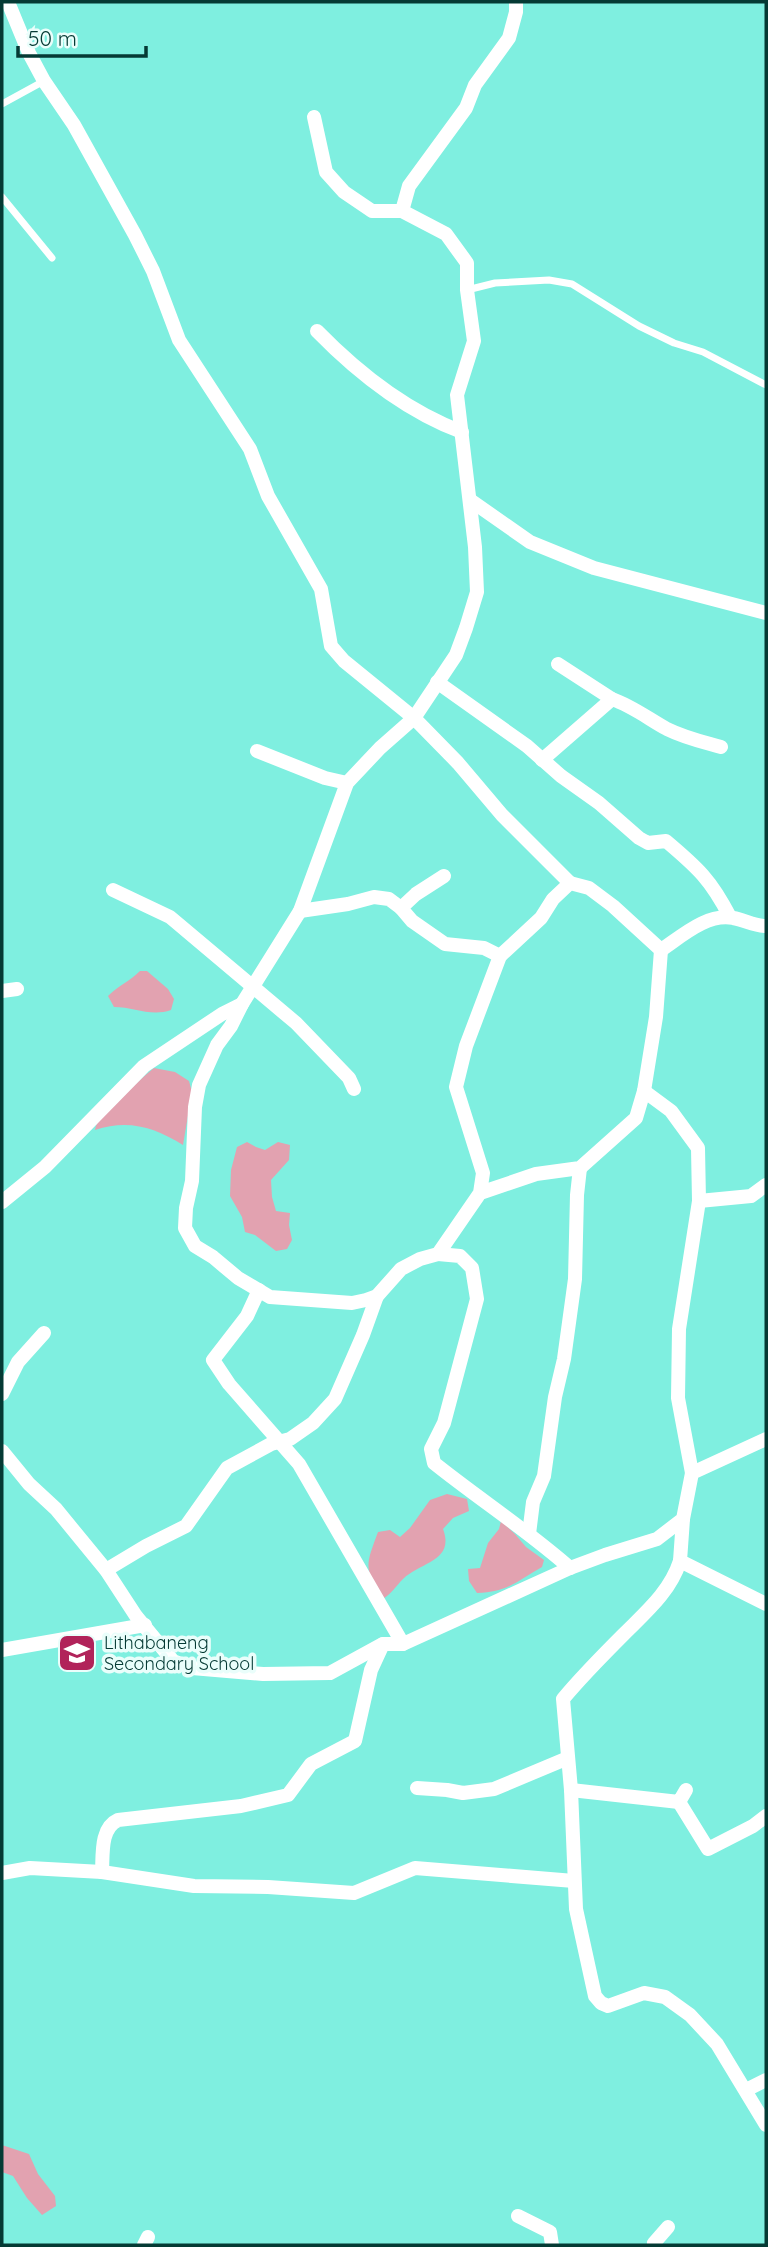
<svg xmlns="http://www.w3.org/2000/svg" width="768" height="2247" font-family="Quicksand,sans-serif">
  <style>
    .green { fill: #e2a2b0 }
    .lines { fill: none; stroke-linecap: round; stroke-linejoin: round }
    .lane { stroke: #fff; stroke-width: 7 }
    .street { stroke: #fff; stroke-width: 14 }
    .labels { text-anchor: middle; stroke-width: 7; stroke-linejoin: round; paint-order: stroke }
    .poi-label { font-size: 18px; fill: #053a34; stroke: #eafefb; text-anchor: start }
  </style>
  <rect width="100%" height="100%" fill="#7fefe0"/>
  <g class="green">
    <path d="M 140,971 L 147,971 L 168,989 L 174,999 L 171,1010 C 151,1017 134,1007 114,1007 L 108,996 C 118,986 130,981 140,971 Z"/>
    <path d="M 154,1068 L 175,1072 L 189,1081 L 192,1092 L 183,1145 C 154,1127 128,1119 95,1130 C 99,1113 106,1115 116,1104 C 128,1091 140,1079 154,1068 Z"/>
    <polygon points="247,1142 256,1147 265,1150 278,1142 290,1145 289,1160 271,1180 272,1197 276,1211 290,1213 289,1225 292,1240 287,1249 276,1251 255,1235 245,1232 242,1217 230,1196 231,1170 237,1147"/>
    <path d="M 447,1494 L 467,1499 L 469,1511 L 453,1518 L 443,1529 C 455,1561 421,1562 403,1579 C 395,1587 394,1591 383,1599 C 364,1568 365,1567 378,1532 L 390,1530 L 400,1537 L 410,1528 L 430,1500 Z"/>
    <path d="M 501,1521 L 515,1534 L 526,1547 L 544,1560 L 542,1567 C 517,1581 508,1592 477,1593 L 469,1581 L 468,1569 L 480,1568 L 488,1543 L 499,1529 Z"/>
    <polygon points="2,2145 29,2154 38,2174 55,2196 56,2206 42,2215 27,2198 13,2176 2,2172"/>
  </g>
  <g class="lines">
    <g class="lane">
      <polyline points="2,104 44,81"/>
      <polyline points="2,197 52,258"/>
      <polyline points="467,290 495,283 549,280 572,284 639,326 674,343 703,352 766,385"/>
    </g>
    <g class="street">
      <polyline points="8,2 29,53 44,81 74,125 135,235 153,271 179,340 250,449 268,496 321,589 331,646 344,661 414,718 458,763 502,815 570,883"/>
      <polyline points="314,117 326,172 344,192 372,211 402,211"/>
      <path d="M 317,331 C 358,373 406,411 462,432"/>
      <polyline points="470,500 530,542 594,568 766,613"/>
      <polyline points="558,664 612,699"/>
      <path d="M 437,682 L 527,746 L 561,776 L 599,803 L 639,838 L 648,843 L 666,841 C 698,868 711,880 730,917"/>
      <polyline points="257,751 325,778 347,783"/>
      <path d="M 542,760 L 612,699 C 632,706 649,719 667,729 C 685,738 703,742 721,747"/>
      <polyline points="444,876 416,894 401,908 412,921 445,944 484,948 500,956"/>
      <polyline points="113,890 170,917 296,1023 349,1078 354,1089"/>
      <polyline points="300,911 348,904 374,897 389,899 401,908"/>
      <path d="M 661,950 C 682,936 707,913 733,918 C 745,920 754,926 766,926"/>
      <polyline points="2,991 17,989"/>
      <polyline points="644,1091 671,1111 698,1148 699,1201 679,1329 678,1398 692,1473"/>
      <polyline points="480,1193 483,1173 456,1087 466,1046 500,956 541,918 553,899 570,883 589,888 613,906 661,950 656,1017 644,1091 636,1118 580,1168 536,1174 480,1193 438,1254 420,1259 401,1269 377,1296 366,1300 352,1303 270,1297 238,1278 213,1257 195,1246 185,1228 186,1208 192,1181 195,1107 199,1085 217,1045 231,1026 242,1004 300,911 347,783 380,748 414,718 456,655 466,628 477,592 475,547 457,395 474,341 467,290 467,263 446,234 402,211 409,186 466,108 475,85 509,38 516,12 516,2"/>
      <polyline points="699,1201 751,1196 766,1185"/>
      <polyline points="2,1202 45,1167 144,1066 222,1014 242,1004"/>
      <path d="M 438,1254 L 460,1256 L 472,1268 L 477,1299 L 444,1423 L 431,1449 L 434,1463 C 479,1499 527,1530 570,1568"/>
      <polyline points="259,1290 247,1316 213,1360 229,1384 299,1464 403,1644"/>
      <polyline points="2,1394 18,1362 44,1333"/>
      <polyline points="2,1451 29,1484 56,1509 106,1570 136,1616 173,1661 192,1668 263,1674 330,1673 383,1644 403,1644 570,1568 605,1555 657,1539 683,1519 692,1473 766,1439"/>
      <polyline points="683,1519 680,1561 766,1604"/>
      <polyline points="529,1534 533,1502 544,1476 555,1397 564,1359 575,1279 577,1195 580,1168"/>
      <path d="M 680,1561 C 670,1592 646,1612 624,1634 C 603,1655 582,1676 563,1699 L 571,1790 L 576,1909 L 595,1996 L 601,2003 L 608,2006 L 644,1993 L 665,1997 L 690,2015 L 717,2044 L 766,2125"/>
      <polyline points="106,1570 146,1546 186,1526 227,1468 271,1444 290,1439 313,1423 335,1399 363,1335 377,1296"/>
      <polyline points="2,1650 145,1625"/>
      <polyline points="417,1788 447,1790 463,1793 494,1789 568,1758"/>
      <polyline points="571,1790 679,1802 686,1790"/>
      <polyline points="679,1802 708,1849 753,1826 766,1816"/>
      <path d="M 102,1872 C 103,1855 100,1828 118,1820 L 241,1806 L 288,1795 L 311,1764 L 355,1741 L 371,1670 L 383,1644"/>
      <polyline points="2,1873 30,1868 102,1872 194,1886 268,1887 354,1893 415,1868 574,1881"/>
      <polyline points="746,2090 766,2080"/>
      <polyline points="518,2216 550,2232 552,2245"/>
      <polyline points="144,2245 148,2237"/>
      <polyline points="655,2245 654,2243 668,2227"/>
    </g>
  </g>
  <defs>
    <symbol id="school-square" viewBox="-11 -11 22 22"><rect x="-9" y="-9" width="18" height="18" rx="4" fill="#b1235a" stroke="#eafefb"/><path d="M0-5L7-2L0 1L-7-2ZM-4 1L0 2.5L4 1V4Q0 6-4 4Z" fill="#fff"/></symbol>
  </defs>
  <g fill-rule="evenodd">
    <use href="#school-square" x="55" y="1631" width="44" height="44"/>
  </g>
  <g class="labels">
    <g class="poi-label">
      <text x="104" y="1649">Lithabaneng<tspan x="104" dy="21">Secondary School</tspan></text>
    </g>
  </g>
  <rect width="768" height="2247" fill="none" stroke="#053a34" stroke-width="7"/>
  <path d="M18 46v10h128v-10" fill="none" stroke="#053a34" stroke-width="3.5"/>
  <text x="28" y="46" font-size="21" fill="#053a34" stroke="#eafefb" stroke-width="5" paint-order="stroke">50 m</text>
</svg>
